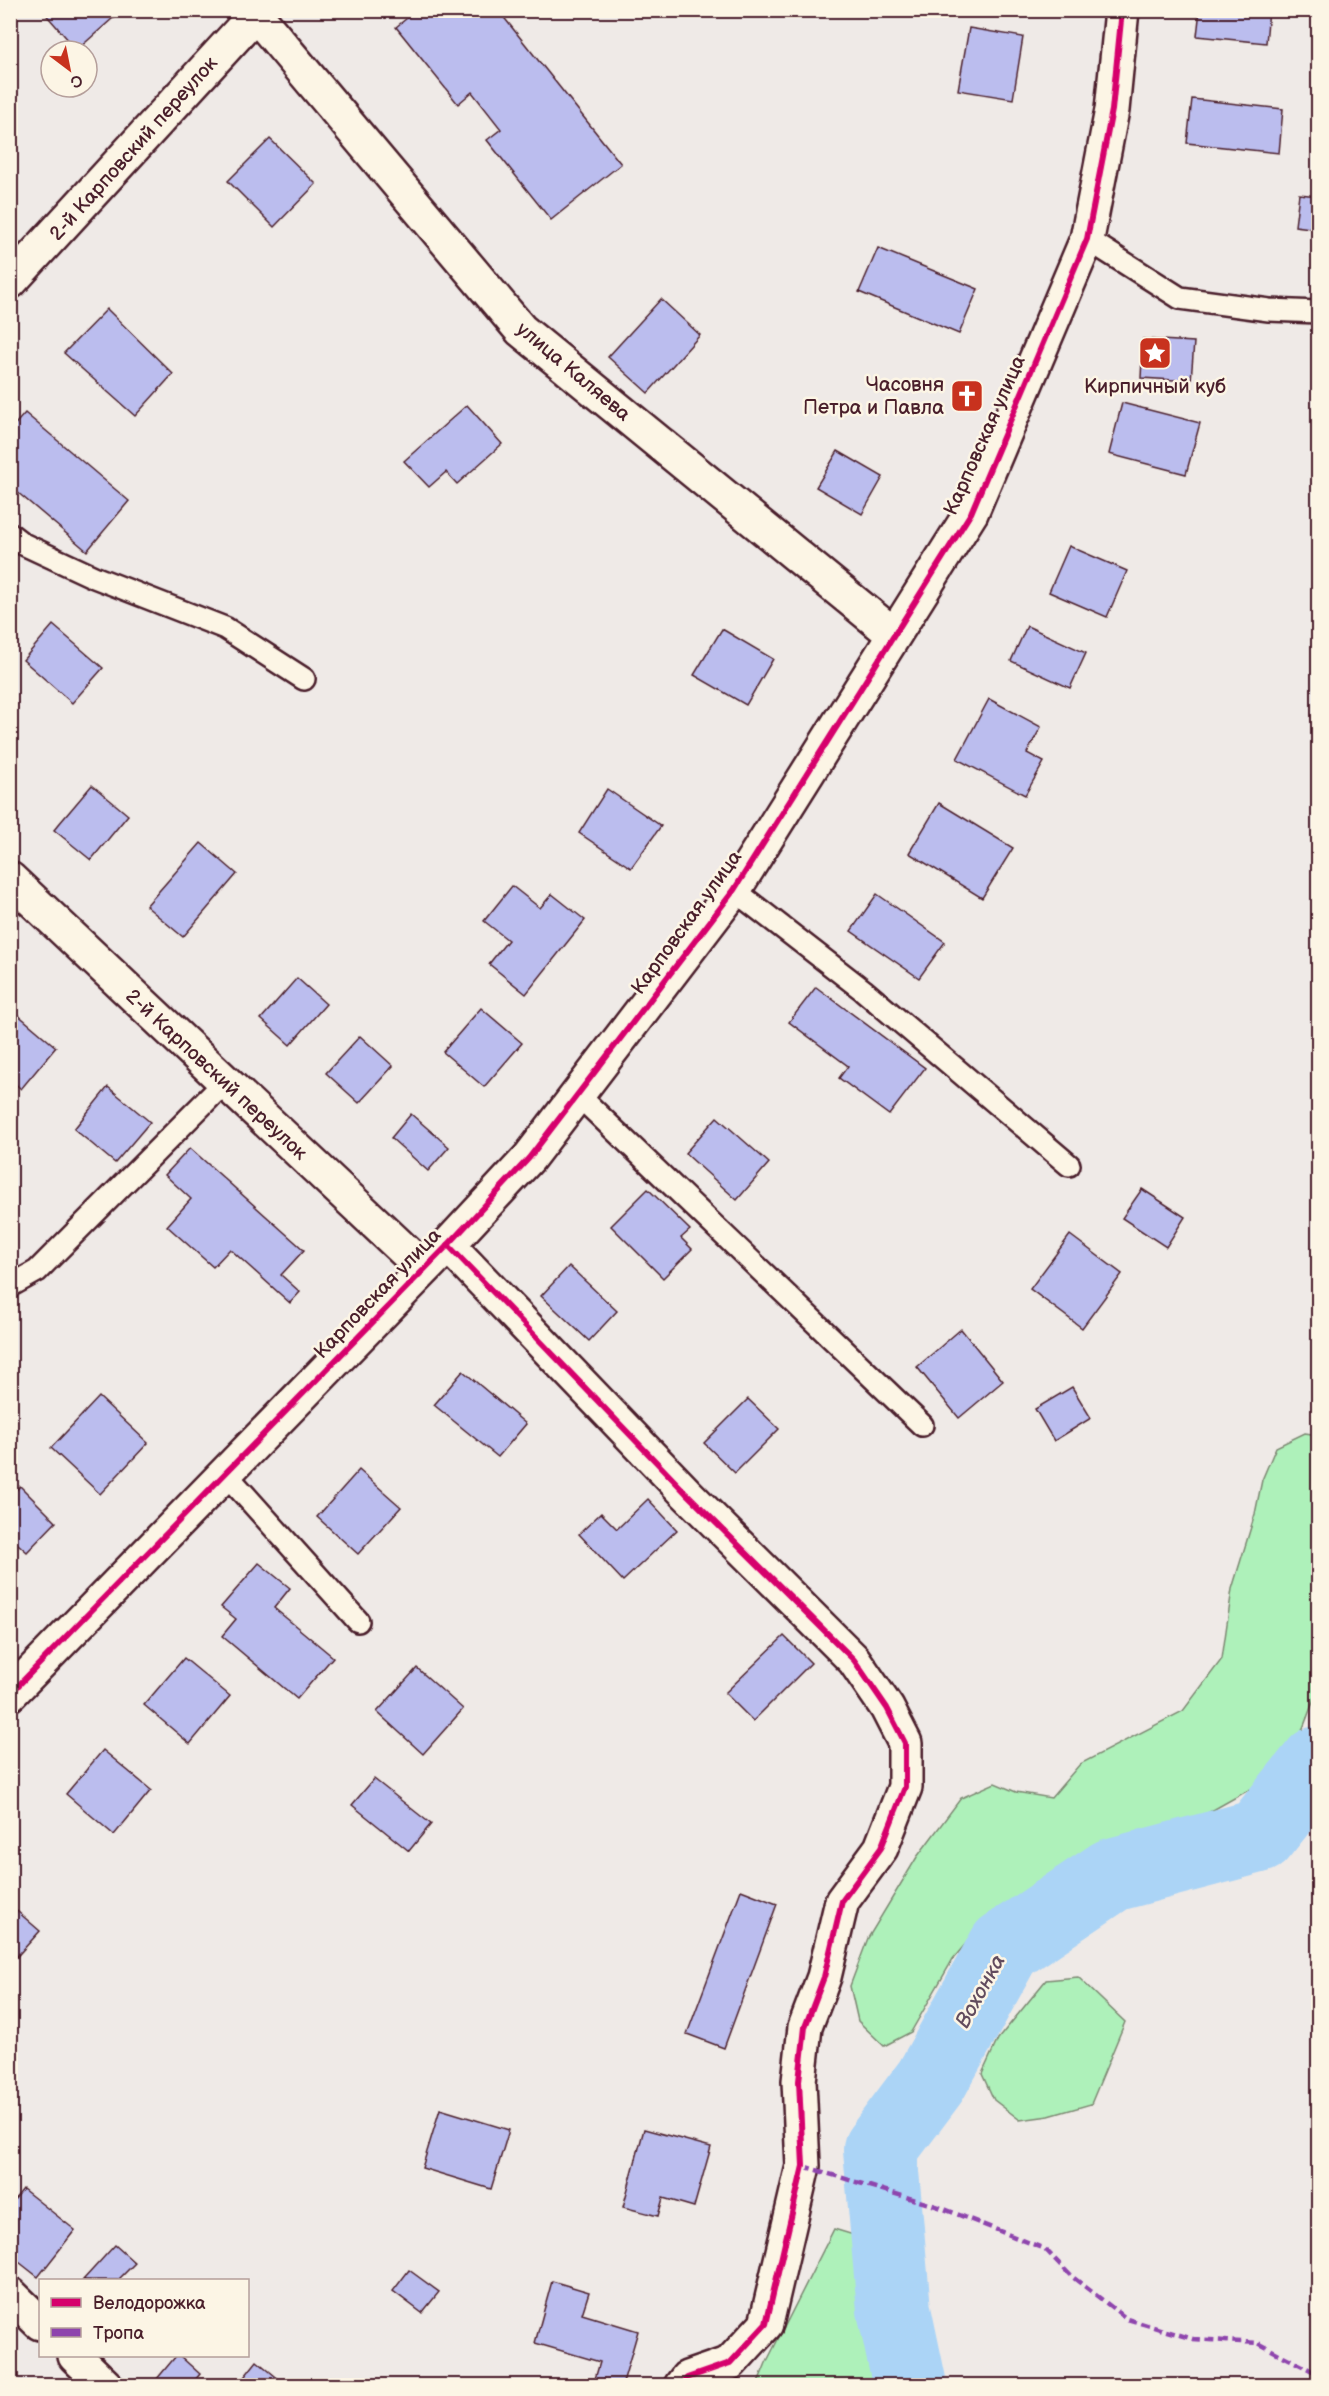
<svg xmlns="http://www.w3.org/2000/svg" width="1329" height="2396" font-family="'Balsamiq Sans',sans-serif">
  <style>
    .green { fill: #aef1ba; stroke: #7c8872; stroke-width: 1.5 }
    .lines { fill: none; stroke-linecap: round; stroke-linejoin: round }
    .river { stroke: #abd4f6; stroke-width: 74 }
    .building { fill: #bbbdee; stroke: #4a1f2b; stroke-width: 1.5 }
    .lane-casing { stroke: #4a1f2b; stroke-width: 26 }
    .street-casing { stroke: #4a1f2b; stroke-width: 38 }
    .lane { stroke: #fcf5e5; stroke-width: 21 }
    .street { stroke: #fcf5e5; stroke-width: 33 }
    .quiet { stroke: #8e44ad; stroke-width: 4.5; stroke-dasharray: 9 4.5; stroke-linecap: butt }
    .cycleway-casing { stroke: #fcf5e5; stroke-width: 10 }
    .cycleway { stroke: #d6006c; stroke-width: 6 }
    .labels { text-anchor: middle; stroke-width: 5; stroke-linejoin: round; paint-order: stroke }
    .street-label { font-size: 20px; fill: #4a1f2b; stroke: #fcf5e5 }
    .poi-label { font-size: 20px; fill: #4a1f2b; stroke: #fcf5e5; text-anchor: end }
    .water-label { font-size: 21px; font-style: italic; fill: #624c5e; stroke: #fcf5e5 }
  </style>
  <rect width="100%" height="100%" fill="#efeae7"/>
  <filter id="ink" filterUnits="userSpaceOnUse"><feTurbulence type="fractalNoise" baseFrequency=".0167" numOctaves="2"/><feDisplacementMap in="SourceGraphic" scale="12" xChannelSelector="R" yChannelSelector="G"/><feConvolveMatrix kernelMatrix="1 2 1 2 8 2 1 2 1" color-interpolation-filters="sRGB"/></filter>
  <g filter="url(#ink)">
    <g class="green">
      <polygon points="1305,1433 1318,1435 1318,1689 1300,1736 1256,1786 1204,1815 1117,1843 1043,1883 987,1918 953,1959 911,2032 884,2046 858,2021 850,1986 868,1938 917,1857 961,1798 995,1783 1016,1792 1051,1798 1080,1764 1183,1711 1222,1659 1232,1589 1255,1514 1262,1480 1276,1447"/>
      <polygon points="1078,1977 1125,2022 1091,2104 1049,2116 1020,2120 994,2100 982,2074 998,2039 1046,1980"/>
      <polygon points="834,2229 867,2239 874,2281 873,2385 757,2385 766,2363"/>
    </g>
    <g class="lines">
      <polyline class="river" points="910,2386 894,2310 880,2149 931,2081 1005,1947 1112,1875 1259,1836 1318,1763"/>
    </g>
    <g class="building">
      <polygon points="42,10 122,10 77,50"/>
      <polygon points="417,10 498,10 621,164 551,220 487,140 501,129 472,92 458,104 396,27"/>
      <polygon points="1200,10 1269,10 1266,43 1197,36"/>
      <polygon points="969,28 1023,37 1013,99 958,90"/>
      <polygon points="1192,99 1283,109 1279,153 1187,143"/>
      <polygon points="270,139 316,184 274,227 228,181"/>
      <polygon points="1299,194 1318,196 1318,229 1295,226"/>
      <polygon points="878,248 978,289 959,334 859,292"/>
      <polygon points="661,299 700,335 648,393 608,357"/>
      <polygon points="107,309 173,374 135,416 64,353"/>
      <polygon points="1143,339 1194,342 1191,381 1141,378"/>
      <polygon points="1122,403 1200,423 1186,474 1109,454"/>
      <polygon points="467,405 502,444 457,484 446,472 429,487 404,461"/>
      <polygon points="25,413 129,501 87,551 10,486 10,430"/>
      <polygon points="838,451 883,477 862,514 816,487"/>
      <polygon points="1069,546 1127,571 1107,617 1049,592"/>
      <polygon points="53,625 103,668 72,703 23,660"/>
      <polygon points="1027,626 1086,653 1070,688 1011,661"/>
      <polygon points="722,629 773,659 746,705 694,675"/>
      <polygon points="989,699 1041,727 1027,753 1044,762 1025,795 957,759"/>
      <polygon points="92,785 128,815 91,860 54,830"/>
      <polygon points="607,789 661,826 631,868 579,833"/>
      <polygon points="939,803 1013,848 982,898 909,853"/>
      <polygon points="201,843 237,874 183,937 146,906"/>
      <polygon points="512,886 540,908 552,894 585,920 526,994 489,964 508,940 484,921"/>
      <polygon points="877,894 945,942 919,978 851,931"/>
      <polygon points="297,978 326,1004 290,1045 261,1019"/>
      <polygon points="816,987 925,1068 889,1115 839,1078 848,1066 789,1022"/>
      <polygon points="10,1008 56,1047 21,1089 10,1079"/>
      <polygon points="481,1008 522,1043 484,1087 443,1052"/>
      <polygon points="360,1036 393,1066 359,1103 326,1073"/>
      <polygon points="108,1087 150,1122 115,1163 74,1129"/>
      <polygon points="411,1114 449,1147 428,1171 391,1138"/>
      <polygon points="717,1117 769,1163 737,1200 685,1153"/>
      <polygon points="190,1148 304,1250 281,1275 300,1292 290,1303 230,1249 213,1267 167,1226 191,1199 165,1175"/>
      <polygon points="648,1189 690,1230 681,1238 692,1249 663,1278 611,1226"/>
      <polygon points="1142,1189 1185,1217 1166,1247 1122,1218"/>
      <polygon points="1070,1235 1122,1274 1082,1328 1030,1289"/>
      <polygon points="569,1266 617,1311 589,1341 541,1296"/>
      <polygon points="961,1329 1003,1381 959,1418 917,1367"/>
      <polygon points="463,1371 526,1424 498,1457 434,1405"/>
      <polygon points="1072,1387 1091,1418 1054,1441 1035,1409"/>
      <polygon points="99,1397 148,1443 100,1494 51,1448"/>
      <polygon points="748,1399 779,1429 735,1473 704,1443"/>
      <polygon points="359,1470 401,1507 358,1554 317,1517"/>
      <polygon points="20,1486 56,1522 27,1552 10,1537 10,1497"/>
      <polygon points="648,1499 677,1530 623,1581 579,1534 601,1513 617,1529"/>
      <polygon points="259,1563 290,1588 274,1608 333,1657 297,1699 222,1636 236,1619 221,1607"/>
      <polygon points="784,1636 811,1663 753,1721 725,1693"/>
      <polygon points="184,1658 230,1696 190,1744 144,1705"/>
      <polygon points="417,1668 463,1709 423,1754 377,1712"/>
      <polygon points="103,1750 151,1790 114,1835 66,1794"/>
      <polygon points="374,1779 431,1824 409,1851 352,1805"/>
      <polygon points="741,1890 777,1904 724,2048 687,2034"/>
      <polygon points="10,1905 40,1931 10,1964"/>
      <polygon points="440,2109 509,2130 491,2189 422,2168"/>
      <polygon points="644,2129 711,2147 694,2207 663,2198 658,2216 623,2207"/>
      <polygon points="23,2189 75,2230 38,2277 10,2255 10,2205"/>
      <polygon points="115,2245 135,2263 118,2280 83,2280"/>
      <polygon points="409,2270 439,2292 422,2313 393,2291"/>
      <polygon points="552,2281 589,2292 582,2314 638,2331 622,2386 593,2386 600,2362 535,2343"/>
      <polygon points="176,2356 180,2356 200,2374 190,2386 151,2386"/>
      <polygon points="257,2361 287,2386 237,2386"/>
    </g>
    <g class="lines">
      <defs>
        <g id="lane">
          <polyline points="1087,239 1180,298 1269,310 1318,312"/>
          <polyline points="10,534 23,544 94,577 225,628 304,679"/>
          <polyline points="734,890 863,990 1069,1165"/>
          <polyline points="578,1095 922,1425"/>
          <polyline points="10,1286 37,1271 225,1082"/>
          <polyline points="225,1473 358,1621"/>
        </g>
        <g id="street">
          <polyline points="252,10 521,330 893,634"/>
          <polyline points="10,282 255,15"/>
          <polyline points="10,879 424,1269"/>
          <polyline points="448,1245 686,1493 854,1660 887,1708 905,1743 905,1787 881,1848 842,1901 824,1977 805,2027 799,2081 803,2166 766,2324 730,2363 687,2378 681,2386"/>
          <polyline points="10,1694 448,1245 529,1158 734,890 971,513 1087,239 1112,110 1122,10"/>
          <polyline points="10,2294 40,2323"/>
          <polyline points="75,2356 106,2386"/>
        </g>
      </defs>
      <use href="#lane" class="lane-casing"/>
      <use href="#street" class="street-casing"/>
      <use href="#lane" class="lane"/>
      <use href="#street" class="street"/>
      <polyline class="quiet" points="803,2166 939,2207 1045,2249 1070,2275 1127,2319 1193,2339 1258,2343 1318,2374"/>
      <defs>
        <g id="cycleway">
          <polyline points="448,1245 686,1493 854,1660 887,1708 905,1743 905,1787 881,1848 842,1901 824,1977 805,2027 799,2081 803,2166 766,2324 730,2363 687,2378 681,2386"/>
          <polyline points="10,1694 448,1245 529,1158 734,890 971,513 1087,239 1112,110 1122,10"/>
        </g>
      </defs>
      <use href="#cycleway" class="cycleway-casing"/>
      <use href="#cycleway" class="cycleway"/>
    </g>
  </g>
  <defs>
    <symbol id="sight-square" viewBox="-11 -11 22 22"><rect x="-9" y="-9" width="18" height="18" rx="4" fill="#c8321e" stroke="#fcf5e5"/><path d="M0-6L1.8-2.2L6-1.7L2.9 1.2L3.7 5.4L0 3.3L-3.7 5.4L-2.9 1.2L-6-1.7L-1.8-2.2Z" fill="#fff"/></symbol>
    <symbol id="church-square" viewBox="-11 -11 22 22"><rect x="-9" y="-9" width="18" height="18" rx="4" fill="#c8321e" stroke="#fcf5e5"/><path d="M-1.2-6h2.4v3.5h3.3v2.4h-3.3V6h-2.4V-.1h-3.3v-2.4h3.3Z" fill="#fff"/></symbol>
  </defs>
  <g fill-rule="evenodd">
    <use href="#sight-square" x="1136" y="334" width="38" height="38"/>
    <use href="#church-square" x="948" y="377" width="38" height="38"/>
  </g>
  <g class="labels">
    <g class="street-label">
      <text transform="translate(133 148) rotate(-48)" y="7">2-й Карповский переулок</text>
      <text transform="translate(574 371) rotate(40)" y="7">улица Каляева</text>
      <text transform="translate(984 435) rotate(-66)" y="7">Карповская улица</text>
      <text transform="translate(686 922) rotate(-54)" y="7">Карповская улица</text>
      <text transform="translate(217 1074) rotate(43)" y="7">2-й Карповский переулок</text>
      <text transform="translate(377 1293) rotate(-46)" y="7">Карповская улица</text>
    </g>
    <g class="poi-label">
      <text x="944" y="391">Часовня<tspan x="944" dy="23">Петра и Павла</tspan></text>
      <text x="1155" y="393" text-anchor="middle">Кирпичный куб</text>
    </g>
    <g class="water-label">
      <text transform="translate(980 1991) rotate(-61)" y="7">Вохонка</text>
    </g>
  </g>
  <rect width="1329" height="2396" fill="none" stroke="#fcf5e5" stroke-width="36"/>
  <rect x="18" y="18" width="1293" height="2360" fill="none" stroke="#4a1f2b" stroke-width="2" filter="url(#ink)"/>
  <rect x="39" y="2279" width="210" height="78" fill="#fcf5e5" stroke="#b59f9b" stroke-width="1.5"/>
  <rect x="51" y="2298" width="30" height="9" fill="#d6006c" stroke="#b59f9b" stroke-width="1.5"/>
  <text x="93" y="2309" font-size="18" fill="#4a1f2b">Велодорожка</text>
  <rect x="51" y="2328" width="30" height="9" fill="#8e44ad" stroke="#b59f9b" stroke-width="1.5"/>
  <text x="93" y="2339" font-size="18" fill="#4a1f2b">Тропа</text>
  <g transform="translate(69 69) rotate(148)"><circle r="28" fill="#fcf5e5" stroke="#b59f9b" stroke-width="1.5"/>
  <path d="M0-4.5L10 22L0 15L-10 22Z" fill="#c8321e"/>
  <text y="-9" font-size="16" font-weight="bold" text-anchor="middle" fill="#4a1f2b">С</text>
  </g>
</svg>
